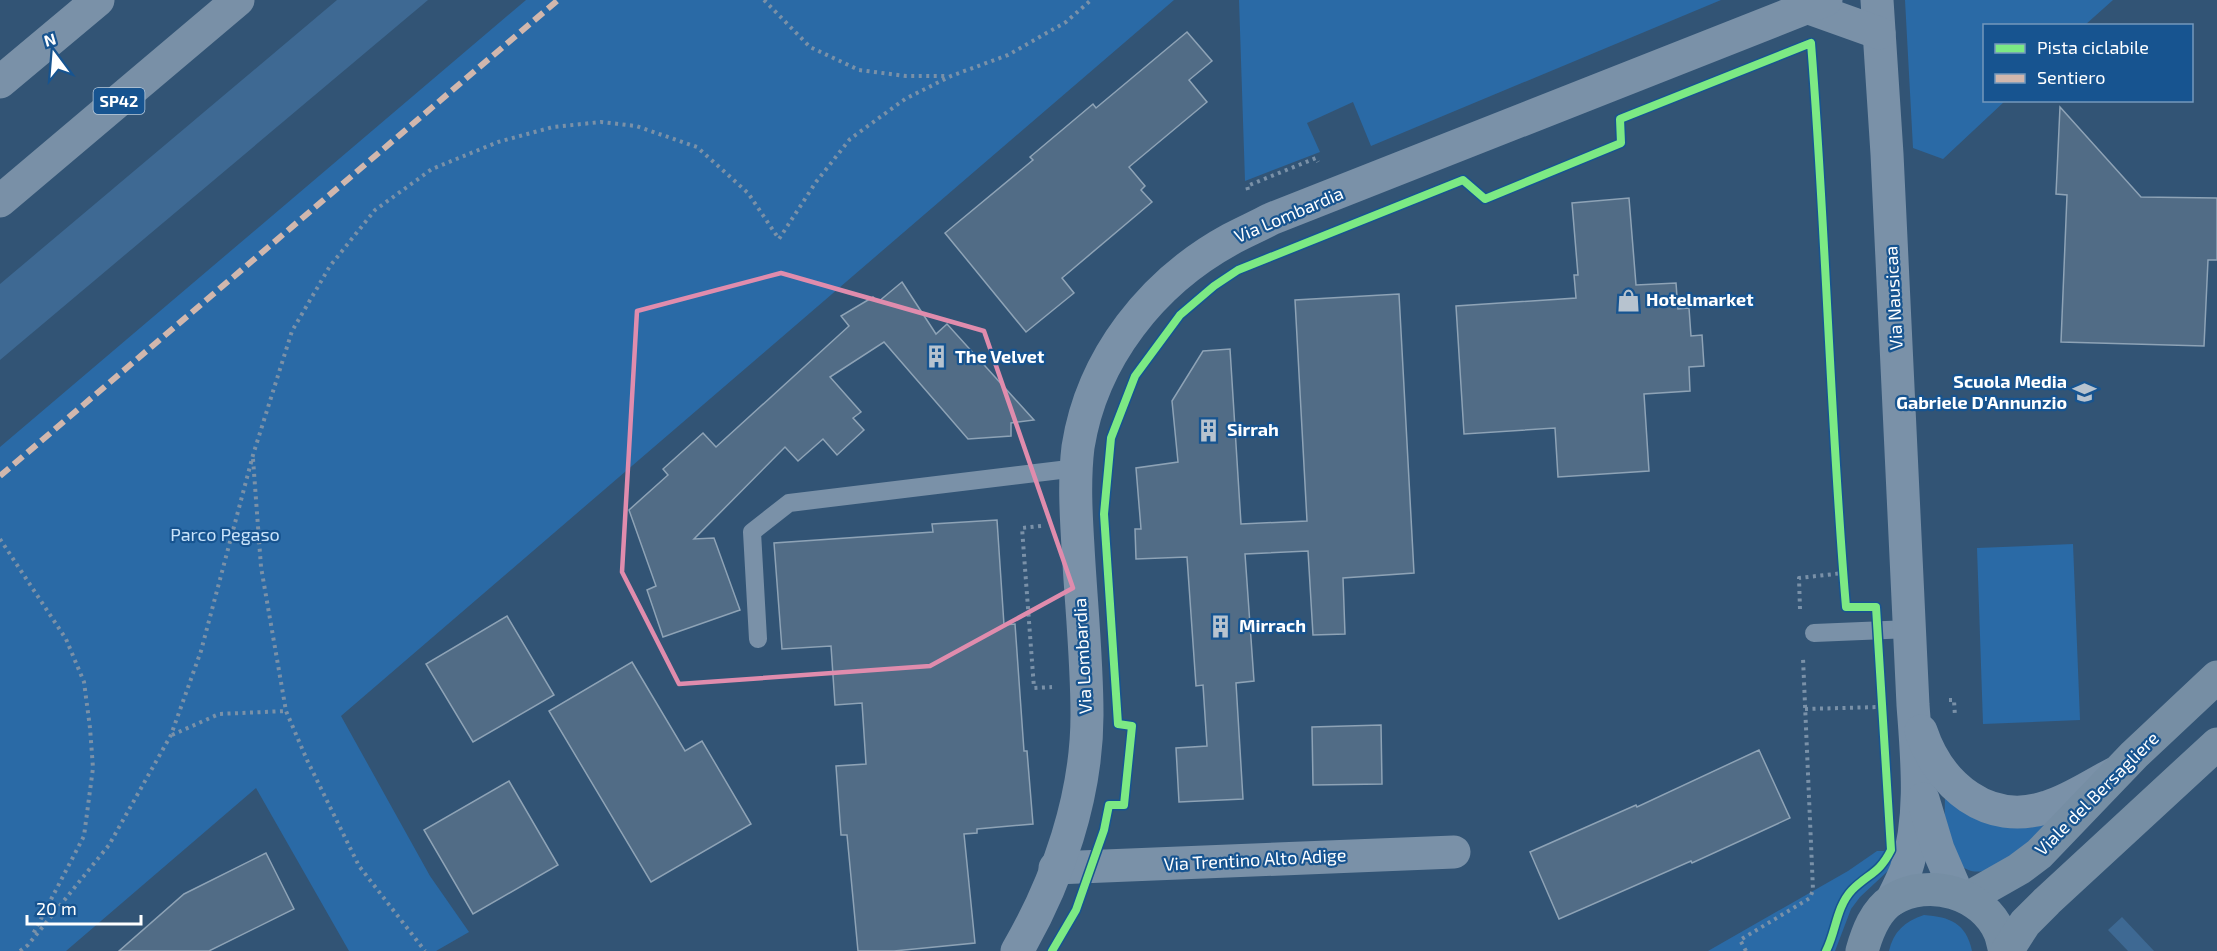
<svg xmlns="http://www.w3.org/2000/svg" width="2217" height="951" font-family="'Exo 2',sans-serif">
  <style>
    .green { fill: #2a6aa6 }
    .water { fill: #3e6993 }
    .building { fill: #516c86; stroke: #8ea3b6; stroke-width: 1.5 }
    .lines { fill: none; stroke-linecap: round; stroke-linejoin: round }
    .path { stroke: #7a91a8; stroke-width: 4; stroke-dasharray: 3 4.5; stroke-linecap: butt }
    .lane { stroke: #7a91a8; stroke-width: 18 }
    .street { stroke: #7a91a8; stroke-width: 33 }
    .secondary { stroke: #768ea4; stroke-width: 33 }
    .primary { stroke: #7990a7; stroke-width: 33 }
    .quiet { stroke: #d1b7ad; stroke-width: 6; stroke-dasharray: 12 6; stroke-linecap: butt }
    .cycleway-casing { stroke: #175490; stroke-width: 11 }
    .cycleway { stroke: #7ce984; stroke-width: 8 }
    .marked { fill: none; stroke: #e08cad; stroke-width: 4.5; stroke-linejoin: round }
    .labels { text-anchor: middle; stroke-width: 4.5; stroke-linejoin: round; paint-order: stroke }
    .shield { fill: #175490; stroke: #b9ccde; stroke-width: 1.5 }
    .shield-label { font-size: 16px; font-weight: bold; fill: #fff }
    .street-label { font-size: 18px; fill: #fff; stroke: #175490 }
    .poi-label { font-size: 18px; font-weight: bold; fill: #fff; stroke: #175490; text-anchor: start }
    .park-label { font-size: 18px; fill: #cae4fb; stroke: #175490 }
  </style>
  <rect width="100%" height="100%" fill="#325475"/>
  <g class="green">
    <polygon points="526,0 1174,0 341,716 430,876 469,932 436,951 349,951 256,788 66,951 0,951 0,447"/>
    <polygon points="1239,0 1721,0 1371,146 1353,102 1307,123 1320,152 1245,181"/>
    <polygon points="1905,0 2113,0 2085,25 1984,26 1984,100 2005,101 1943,159 1913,148"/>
    <polygon points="2073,544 2080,720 1983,724 1977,548"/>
    <path d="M 1945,796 L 2005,827 L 2027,828 L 2049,824 C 2023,850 1967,906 1948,842 C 1943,828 1945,811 1945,796 Z"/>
    <polygon points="1877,851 1899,851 1890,869 1860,897 1851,909 1835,951 1708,951 1848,871"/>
    <path d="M 1924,915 C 1950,917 1966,923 1972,951 L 1889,951 C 1893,932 1905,921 1924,915 Z"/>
  </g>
  <g class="water">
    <polygon points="337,0 428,0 0,360 0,284"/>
    <polygon points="2122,917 2154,951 2128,951 2108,930"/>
  </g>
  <g class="building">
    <polygon points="1187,32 1212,61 1189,80 1207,102 1129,167 1145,186 1141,190 1152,202 1062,278 1074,293 1026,332 945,233 1033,160 1030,157 1093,104 1096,108"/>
    <polygon points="2060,107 2141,197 2217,198 2217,260 2208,260 2204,346 2061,342 2067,195 2056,194"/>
    <polygon points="1629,198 1636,285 1676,283 1678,309 1689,308 1691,336 1702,335 1704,366 1689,367 1690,391 1644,394 1649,471 1558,477 1555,428 1464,434 1456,306 1576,298 1574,275 1578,275 1572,203"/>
    <polygon points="902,282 936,334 947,324 1034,420 1011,423 1011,436 968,439 884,342 830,377 861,412 853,418 864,430 837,455 823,439 798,461 785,447 694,539 714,538 740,610 663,637 647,590 656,586 629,510 668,475 663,469 703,433 716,447 849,326 841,316 873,297 878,302"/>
    <polygon points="1399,294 1414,573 1343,578 1345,634 1313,635 1308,551 1245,554 1254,681 1236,683 1243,799 1179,802 1176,748 1207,746 1203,685 1196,686 1187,557 1136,559 1135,529 1141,529 1136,468 1178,462 1172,401 1203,351 1230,349 1241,524 1307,521 1295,300"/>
    <polygon points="997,520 1004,625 1015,624 1024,751 1027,751 1033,824 977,829 977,833 964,834 975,943 894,951 858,951 847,835 841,835 836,766 866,764 862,703 835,705 831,646 782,649 774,543 933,532 932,524"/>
    <polygon points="507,616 554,695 473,742 426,664"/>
    <polygon points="632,662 685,751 702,741 751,824 651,882 549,711"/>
    <polygon points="1381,725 1382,784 1313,785 1312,727"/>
    <polygon points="1759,750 1790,818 1692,863 1691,861 1559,919 1530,852 1636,805 1637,807"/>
    <polygon points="509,781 558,865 473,914 424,830"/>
    <polygon points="266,853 294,909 209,951 119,951 184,894"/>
  </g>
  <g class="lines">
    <g class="path">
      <polyline points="764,0 810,47 859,70 906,76 948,76"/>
      <polyline points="1248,190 1247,186 1316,158 1318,162"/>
      <polyline points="253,459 261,567 286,711 307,760 359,866 425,951"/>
      <polyline points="1041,526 1022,528 1034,688 1052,687"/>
      <polyline points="0,539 66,639 84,682 90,728 93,768 84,836 32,936"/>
      <polyline points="1800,609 1799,578 1843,573"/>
      <polyline points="1949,700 1954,700 1955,717"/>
      <polyline points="1805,709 1879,707"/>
      <polyline points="172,735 219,714 286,711"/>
      <polyline points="20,951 28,945 109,845 171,735 201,651 253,455 292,331 330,266 375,210 432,169 498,142 553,127 601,122 636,126 697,147 748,193 779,239 816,182 850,139 905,99 951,76 1008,55 1066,22 1091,0"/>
      <polyline points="1746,951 1740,940 1810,898 1813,890 1803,658"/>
    </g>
    <g class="lane">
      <polyline points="1814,633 1910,629"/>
      <polyline points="758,639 752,532 789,503 1077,468"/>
    </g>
    <g class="street">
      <path d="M 1877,0 L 1887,154 L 1913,705 C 1917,759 1923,817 1906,870 C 1902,880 1897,890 1892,900"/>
      <polyline points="1809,8 1879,33"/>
      <polyline points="0,82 98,0"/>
      <path d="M 1921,731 C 1939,785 1988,827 2047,807 C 2070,800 2092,785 2113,774"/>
      <polyline points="1923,799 1938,849 1957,893"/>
      <polyline points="1055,868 1454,852"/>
      <path d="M 1017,951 C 1058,881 1087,796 1087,715 C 1087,659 1081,603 1078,547 C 1076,514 1074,480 1078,447 C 1092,358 1152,282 1231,239 C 1244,232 1258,226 1271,219 L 1826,0"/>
    </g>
    <g class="secondary">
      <polyline points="1968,898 2019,869 2039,854 2134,755 2217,677"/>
      <path d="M 1862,951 C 1867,933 1875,911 1892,900 C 1929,877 1983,893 2000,933 C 2002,938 2003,945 2005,951"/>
      <polyline points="2007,951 2025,923 2047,901 2217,744"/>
    </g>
    <polyline class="primary" points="0,201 238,0"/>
    <polyline class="quiet" points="0,476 558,0"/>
    <defs>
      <path id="cycleway" d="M 1052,951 L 1076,910 L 1104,830 L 1109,805 L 1124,805 L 1132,726 L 1118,724 L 1104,514 L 1111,438 L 1135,376 L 1180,315 L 1214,286 L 1238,270 L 1463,180 L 1485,199 L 1621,143 L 1620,119 L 1811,43 C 1826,231 1830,419 1846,607 L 1876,607 L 1891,850 C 1879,874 1869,873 1852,890 C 1836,907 1836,932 1826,951"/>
    </defs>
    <use href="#cycleway" class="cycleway-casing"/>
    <use href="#cycleway" class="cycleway"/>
  </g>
  <path class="marked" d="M 781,273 L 984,331 L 1073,588 L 930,666 L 679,684 L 622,572 L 637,311 Z"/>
  <defs>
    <symbol id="shop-bare" viewBox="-9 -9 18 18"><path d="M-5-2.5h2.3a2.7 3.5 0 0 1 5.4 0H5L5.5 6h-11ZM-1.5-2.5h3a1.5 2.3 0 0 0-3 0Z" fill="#b7c3cf" stroke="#175490" stroke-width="2.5" paint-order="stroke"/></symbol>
    <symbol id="building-bare" viewBox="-9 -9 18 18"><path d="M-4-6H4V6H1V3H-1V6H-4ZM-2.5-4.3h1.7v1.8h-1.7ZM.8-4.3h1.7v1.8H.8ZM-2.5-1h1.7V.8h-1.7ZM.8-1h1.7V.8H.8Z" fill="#b7c3cf" stroke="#175490" stroke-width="2.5" paint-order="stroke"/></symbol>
    <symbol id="school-bare" viewBox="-9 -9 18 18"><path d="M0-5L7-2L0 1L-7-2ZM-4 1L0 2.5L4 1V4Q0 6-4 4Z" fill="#b7c3cf" stroke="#175490" stroke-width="2.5" paint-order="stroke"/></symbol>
  </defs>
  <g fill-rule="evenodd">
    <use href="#shop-bare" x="1612" y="284" width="33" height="33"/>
    <use href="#building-bare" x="920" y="340" width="33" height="33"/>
    <use href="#school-bare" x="2068" y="376" width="33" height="33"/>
    <use href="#building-bare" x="1192" y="414" width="33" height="33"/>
    <use href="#building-bare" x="1204" y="610" width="33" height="33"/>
  </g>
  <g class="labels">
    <rect class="shield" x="93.5" y="88" width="51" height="26" rx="4.5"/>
    <g class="shield-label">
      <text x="119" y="107">SP42</text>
    </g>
    <g class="street-label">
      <text transform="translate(1289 215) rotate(-23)" y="6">Via Lombardia</text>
      <text transform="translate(1894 298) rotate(-93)" y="6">Via Nausicaa</text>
      <text transform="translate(1083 656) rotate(-93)" y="6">Via Lombardia</text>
      <text transform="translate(2097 794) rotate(-45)" y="6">Viale del Bersagliere</text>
      <text transform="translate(1255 860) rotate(-3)" y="6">Via Trentino Alto Adige</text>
    </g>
    <g class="poi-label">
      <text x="1646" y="306">Hotelmarket</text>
      <text x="955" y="363">The Velvet</text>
      <text x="2067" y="388" text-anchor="end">Scuola Media<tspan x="2067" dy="21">Gabriele D'Annunzio</tspan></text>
      <text x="1227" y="436">Sirrah</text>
      <text x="1239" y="632">Mirrach</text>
    </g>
    <g class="park-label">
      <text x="225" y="541">Parco Pegaso</text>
    </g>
  </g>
  <rect x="1983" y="24" width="210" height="78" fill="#175490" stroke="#7498bc" stroke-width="1.5"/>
  <rect x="1995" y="44" width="30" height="9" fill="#7ce984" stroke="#7498bc" stroke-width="1.5"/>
  <text x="2037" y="54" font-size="18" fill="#ffffff">Pista ciclabile</text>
  <rect x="1995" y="74" width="30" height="9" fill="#d1b7ad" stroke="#7498bc" stroke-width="1.5"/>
  <text x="2037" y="84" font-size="18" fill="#ffffff">Sentiero</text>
  <g transform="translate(54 54) rotate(344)" stroke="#175490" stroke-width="4.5" paint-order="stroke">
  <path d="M0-4.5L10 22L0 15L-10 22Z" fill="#ffffff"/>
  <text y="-9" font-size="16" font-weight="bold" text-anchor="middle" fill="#ffffff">N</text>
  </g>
  <path d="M27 915v9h114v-9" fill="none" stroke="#ffffff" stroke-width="3"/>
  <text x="36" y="915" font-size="18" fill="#ffffff" stroke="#175490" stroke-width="4.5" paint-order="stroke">20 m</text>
</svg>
